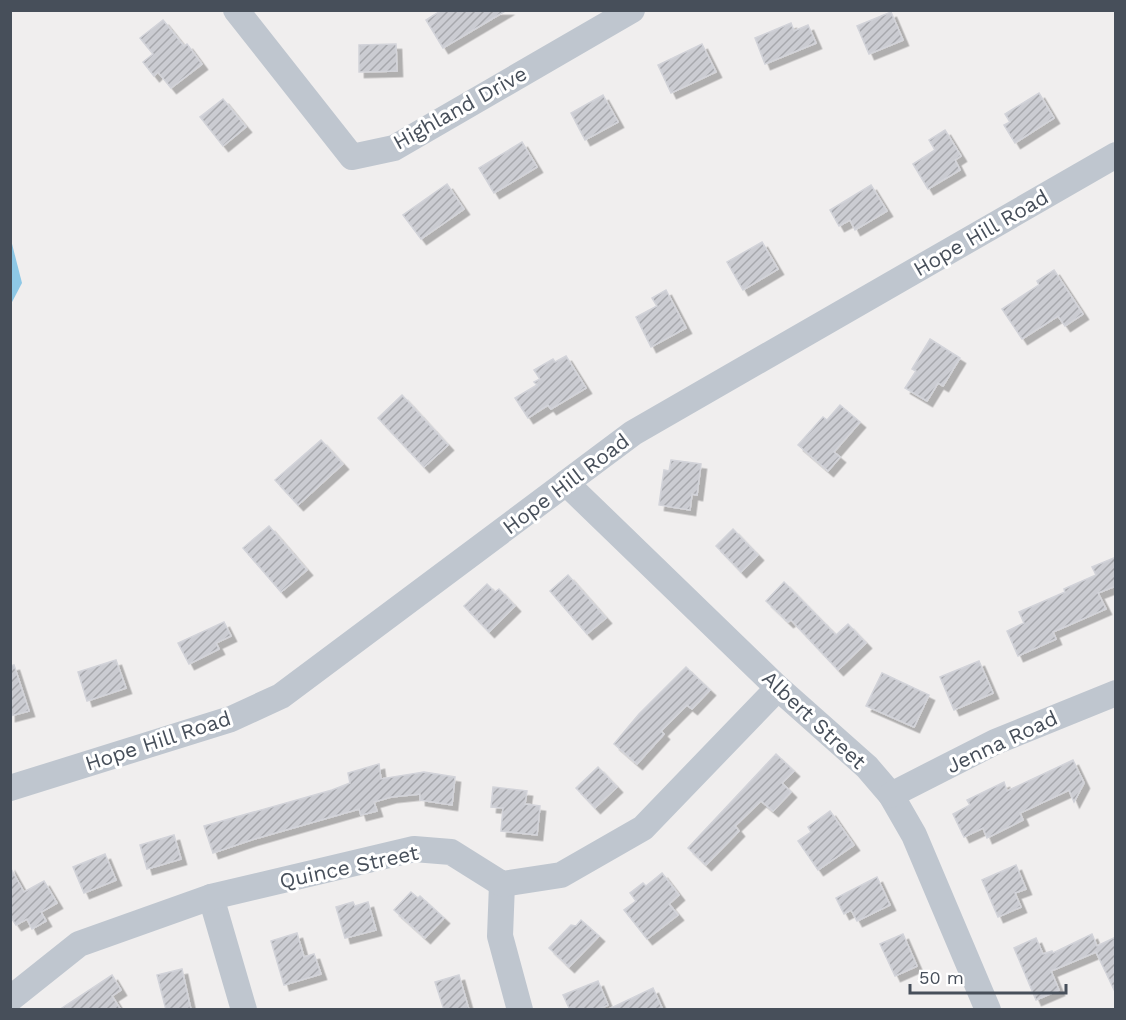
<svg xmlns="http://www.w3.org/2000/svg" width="1126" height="1020" font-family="'Work Sans',sans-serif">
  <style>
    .water { fill: #8ec8e6 }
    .building { fill: url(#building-hatch); stroke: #d2d3d9; stroke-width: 1.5; filter: url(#shadow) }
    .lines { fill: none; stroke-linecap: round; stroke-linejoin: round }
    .minor { stroke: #bfc6cf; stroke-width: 26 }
    .labels { text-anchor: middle; stroke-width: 6; stroke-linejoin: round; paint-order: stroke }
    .street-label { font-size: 21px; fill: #474f5a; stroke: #fff }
  </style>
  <defs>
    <pattern id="building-hatch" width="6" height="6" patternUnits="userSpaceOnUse" patternTransform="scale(1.5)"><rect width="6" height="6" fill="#cbccd2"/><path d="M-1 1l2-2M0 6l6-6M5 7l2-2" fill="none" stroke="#a7a8ad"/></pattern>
    <filter id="shadow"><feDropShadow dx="5.5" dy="5.5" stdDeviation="0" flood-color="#0004"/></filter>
  </defs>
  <rect width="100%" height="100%" fill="#f0eeee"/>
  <polygon class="water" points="10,236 22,283 11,304 10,304"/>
  <g class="building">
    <polygon points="442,10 507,10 443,48 426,20"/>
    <polygon points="891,12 903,40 869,54 857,26"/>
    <polygon points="163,20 184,46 187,44 202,64 171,88 158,72 154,76 143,62 153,54 140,38"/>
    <polygon points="791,23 794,31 808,25 816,43 765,64 755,38"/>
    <polygon points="396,44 397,71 359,72 359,45"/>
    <polygon points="702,44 716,72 671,93 658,65"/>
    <polygon points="1039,93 1054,118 1015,143 1004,125 1010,122 1005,114"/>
    <polygon points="603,95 618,122 585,140 571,113"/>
    <polygon points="223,99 246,127 223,146 200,117"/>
    <polygon points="945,130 961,156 955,160 960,170 928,189 913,164 935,150 929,140"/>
    <polygon points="522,142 537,167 494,193 479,168"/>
    <polygon points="447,184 464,209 421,239 403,215"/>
    <polygon points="871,185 887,211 855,230 850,220 839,226 830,210"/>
    <polygon points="762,242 778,269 743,290 727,262"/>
    <polygon points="1054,270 1083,314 1065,326 1058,316 1022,339 1002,309 1039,285 1037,281"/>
    <polygon points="666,290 686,328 651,347 636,317 657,306 652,298"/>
    <polygon points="930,339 960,358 943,386 938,383 927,401 905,388 916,371 912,369"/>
    <polygon points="566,356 586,388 551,409 548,405 528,418 515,398 537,385 534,382 540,379 534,370 553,359 555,362"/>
    <polygon points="402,395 448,445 424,467 378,418"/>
    <polygon points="840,405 860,422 834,452 840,457 828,471 798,445 823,417 827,420"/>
    <polygon points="321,440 343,464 298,505 275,480"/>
    <polygon points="671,460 701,464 697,495 692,494 690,510 659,505 664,470 669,471"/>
    <polygon points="269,526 307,570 281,592 243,548"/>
    <polygon points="733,529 758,555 741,572 716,546"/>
    <polygon points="1116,557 1116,586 1098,593 1106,609 1053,632 1056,639 1018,656 1007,631 1024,623 1019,612 1065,592 1064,589 1096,575 1092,567"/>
    <polygon points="568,575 606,618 587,634 550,591"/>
    <polygon points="784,582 836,635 848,624 866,643 838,670 791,620 788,622 766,601"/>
    <polygon points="487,584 495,592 499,589 515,606 489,632 464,606"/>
    <polygon points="224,622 231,636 216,643 219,649 189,664 178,643"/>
    <polygon points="116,660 126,688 87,701 78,672"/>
    <polygon points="979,661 993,693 954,710 940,677"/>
    <polygon points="14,665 29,711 10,716 10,666"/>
    <polygon points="686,667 710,690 692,709 687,705 661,731 664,734 637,764 614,744 639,714"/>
    <polygon points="882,673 929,695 914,727 866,706"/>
    <polygon points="776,754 794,771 782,783 791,792 773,811 761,801 735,826 739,831 706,865 688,848"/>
    <polygon points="1073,760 1084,783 1074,802 1069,790 1020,813 1023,820 987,838 983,828 964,837 953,814 970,805 967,800 1004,782 1007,791"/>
    <polygon points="379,764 381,779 424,772 455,777 452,805 420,800 420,794 391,797 374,802 377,811 361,815 359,809 251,840 213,853 204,826 332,790 350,783 348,773"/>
    <polygon points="598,767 617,787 595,808 576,788"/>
    <polygon points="493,787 527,791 525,804 540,806 537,835 501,831 503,808 491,807"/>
    <polygon points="830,811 854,845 818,870 798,841 811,832 808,827"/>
    <polygon points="174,835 181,859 147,869 140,845"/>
    <polygon points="105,854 116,880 84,893 73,867"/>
    <polygon points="1016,865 1026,889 1015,893 1021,907 998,917 982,880"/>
    <polygon points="10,867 24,892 44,881 57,903 41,912 46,921 32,929 27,919 16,925 10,916"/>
    <polygon points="662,873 679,895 669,904 678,915 647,939 624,910 636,901 630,893 643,883 646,886"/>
    <polygon points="877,877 890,905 857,921 851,910 844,914 836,898"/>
    <polygon points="411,892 418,898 420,896 444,918 425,938 394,910"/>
    <polygon points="353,902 355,906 368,902 376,930 345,938 336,907"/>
    <polygon points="581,920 599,936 569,967 549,948 571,925 576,926"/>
    <polygon points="297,933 304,957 314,954 321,974 284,985 271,941"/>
    <polygon points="903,934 917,966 895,976 880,944"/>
    <polygon points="1092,934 1097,946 1116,937 1116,994 1096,952 1051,971 1059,990 1036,1000 1014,948 1036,938 1043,954 1052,951 1053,953"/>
    <polygon points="182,969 191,1010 166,1010 157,975"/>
    <polygon points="112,975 121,990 112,996 121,1010 59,1010"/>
    <polygon points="459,975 469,1010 444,1010 435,982"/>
    <polygon points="598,981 608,1005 597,1010 570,1010 563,995"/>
    <polygon points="653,988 663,1010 607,1010"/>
  </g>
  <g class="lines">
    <g class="minor">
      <polyline points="236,10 352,157 394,148 632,10"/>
      <polyline points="566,483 778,688 867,767 891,795 914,835 988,1010"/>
      <polyline points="10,788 231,719 281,696 633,433 1116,155"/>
      <polyline points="891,795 995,742 1116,693"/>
      <polyline points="502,884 500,936 520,1010"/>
      <polyline points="211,897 244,1010"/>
      <polyline points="10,999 79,944 211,897 414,849 451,852 502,884 561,875 643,828 778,688"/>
    </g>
  </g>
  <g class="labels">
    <g class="street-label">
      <text transform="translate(460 108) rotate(-29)" y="7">Highland Drive</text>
      <text transform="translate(981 233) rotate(-30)" y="7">Hope Hill Road</text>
      <text transform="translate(566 484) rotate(-37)" y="7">Hope Hill Road</text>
      <text transform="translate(814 720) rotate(43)" y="7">Albert Street</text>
      <text transform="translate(158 741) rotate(-18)" y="7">Hope Hill Road</text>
      <text transform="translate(1002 742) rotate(-25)" y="7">Jenna Road</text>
      <text transform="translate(349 867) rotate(-12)" y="7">Quince Street</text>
    </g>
  </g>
  <rect width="1126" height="1020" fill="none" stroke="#474f5a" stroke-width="24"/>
  <path d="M910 984v9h156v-9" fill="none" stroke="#474f5a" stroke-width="3"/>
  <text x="919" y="984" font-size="18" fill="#474f5a" stroke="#ffffff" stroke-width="4.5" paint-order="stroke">50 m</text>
</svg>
